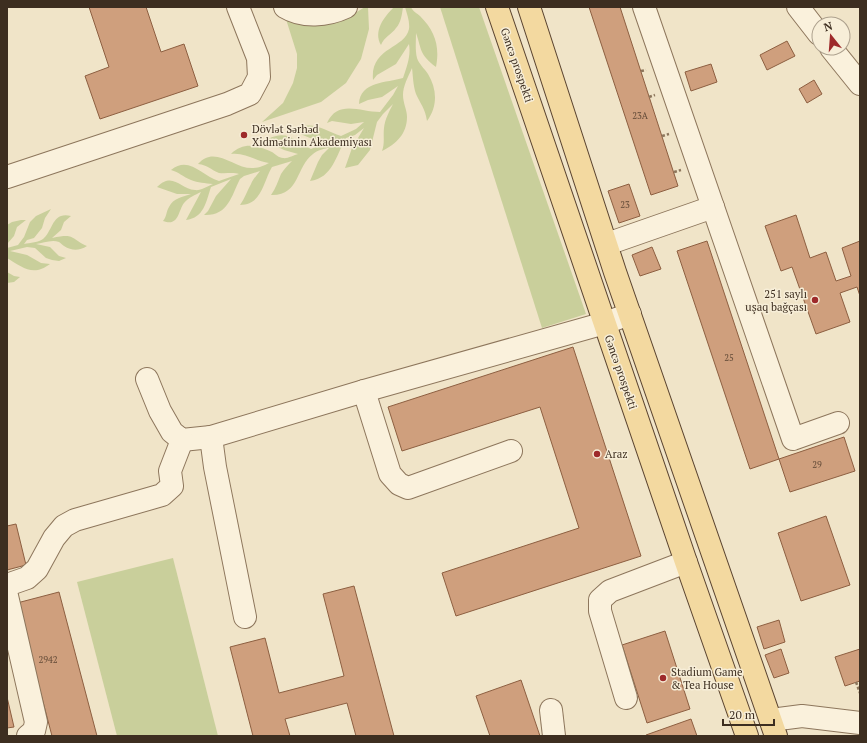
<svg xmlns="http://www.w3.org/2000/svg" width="867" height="743" font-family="'PT Serif',serif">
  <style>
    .green { fill: #c9cf9b }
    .building { fill: #cf9f7d; stroke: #8d5f41 }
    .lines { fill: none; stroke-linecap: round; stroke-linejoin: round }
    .minor-casing { stroke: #8d765c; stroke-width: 24 }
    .major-casing { stroke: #5b4430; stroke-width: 24 }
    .path { stroke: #8d765c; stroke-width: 2.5; stroke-dasharray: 3 2; stroke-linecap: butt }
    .minor { stroke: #faf1dc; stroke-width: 22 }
    .major { stroke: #f3d9a0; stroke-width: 22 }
    .poi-dot { fill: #9e2a2b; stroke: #f7eed8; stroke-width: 1.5 }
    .labels { text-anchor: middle; stroke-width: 3; stroke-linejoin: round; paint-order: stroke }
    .number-label { font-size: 9px; fill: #624a37 }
    .street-label { font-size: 11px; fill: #3d2e20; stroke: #f7eed8 }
    .poi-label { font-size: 11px; fill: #3d2e20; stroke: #f7eed8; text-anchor: start }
  </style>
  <rect width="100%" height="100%" fill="#f0e4c8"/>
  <g class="green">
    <polygon points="365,7 368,7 369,29 361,59 346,83 321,102 262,122 283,103 293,83 297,68 297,54 285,16 350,16"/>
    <path d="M 394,7 L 403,7 C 402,14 401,23 396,28 C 392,34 384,37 381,45 C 373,31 384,17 394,7 Z"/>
    <path d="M 405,7 L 411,7 C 413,12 417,13 420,16 C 435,31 440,46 436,67 C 419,54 422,50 416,33 C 416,41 415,50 417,58 C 419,64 424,68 428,74 C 437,89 438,106 427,121 C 425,108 421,105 416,94 C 413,85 413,76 412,68 C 408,77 403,86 403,95 C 403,103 407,110 407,117 C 407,134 396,144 382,151 C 385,143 383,136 384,128 C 385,119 389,112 393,104 L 383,114 L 377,122 L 370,150 L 358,165 L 345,168 L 352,148 L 364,128 L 355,135 L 346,138 C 336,155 333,178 310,181 L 318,162 L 322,155 L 330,147 C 325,149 317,150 313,154 C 296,166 300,196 271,195 C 276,188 278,181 281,174 C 284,169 288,165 292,161 L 272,167 C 263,182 262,205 240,205 C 245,198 247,191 251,184 C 253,179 257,175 260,171 L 244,176 L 240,179 C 231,197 228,216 204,215 L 208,211 L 216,196 L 231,179 L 211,187 C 206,202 204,218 186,220 L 201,192 C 195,195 189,197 184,203 C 178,211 179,227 163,221 C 167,216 166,212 169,207 C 173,198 183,197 191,194 L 177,194 L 157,187 C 173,171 180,189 195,190 C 200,191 208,186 213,184 C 205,183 198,183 191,180 C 183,177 179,172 171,170 C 189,155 202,176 219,181 L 239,174 C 233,172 226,174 219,173 C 211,170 208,165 198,164 C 215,144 235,170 254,168 C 259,168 265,165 269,163 C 256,161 244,152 231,154 C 243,142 257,145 272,152 C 275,154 279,158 283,158 C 287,159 294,155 298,154 L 284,150 L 272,144 L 265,144 L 268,139 C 287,129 295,141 311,149 L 329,141 L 310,138 L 298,133 L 293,134 C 307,117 323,130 341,136 L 356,129 L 364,122 L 351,124 L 332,121 L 327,123 C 338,99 360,112 380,112 L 393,95 L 398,86 L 382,97 L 368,100 L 359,104 C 360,81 387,83 403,78 C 407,66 411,56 409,44 L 396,64 L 377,75 L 373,80 C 370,47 405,49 409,29 C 410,22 407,14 405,7 Z"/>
    <polygon points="440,7 479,7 586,314 542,328"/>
    <path d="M 51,209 L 45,218 L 42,228 L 34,238 L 27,240 L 24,244 C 30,243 39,242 43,239 C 53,231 52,211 71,216 L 64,222 L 61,230 L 52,238 C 76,233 69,238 87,246 C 79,251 72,251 64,246 C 62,245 61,243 59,242 C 52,239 43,243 36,244 L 50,247 L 59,256 L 66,258 L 59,261 L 52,260 L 46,258 L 35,248 L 27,247 L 10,251 L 27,255 L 41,263 L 50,264 C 33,277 22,267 7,258 L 7,248 L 18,245 L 24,237 L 30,222 L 36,216 Z"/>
    <polygon points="21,220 26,220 17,227 14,236 7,244 7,225 12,222"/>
    <polygon points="7,272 14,276 20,277 14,282 7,283"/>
    <polygon points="173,558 218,736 117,736 77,582"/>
  </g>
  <g class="building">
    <polygon points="89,7 146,7 161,52 184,44 198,86 100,119 85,76 109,67"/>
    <polygon points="589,7 620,7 678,186 651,195"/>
    <polygon points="787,41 795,56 767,70 760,55"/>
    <polygon points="711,64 717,82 691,91 685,72"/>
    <polygon points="814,80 822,94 807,103 799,89"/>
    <polygon points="629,184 640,216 619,223 608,191"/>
    <polygon points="796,215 810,258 826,252 836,281 851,276 842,248 860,241 860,296 857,287 840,293 850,322 816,334 792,267 781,271 765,226"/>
    <polygon points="707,241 779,459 750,469 677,251"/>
    <polygon points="652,247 661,269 640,276 632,255"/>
    <polygon points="573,347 641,556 456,616 442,573 579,528 540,407 402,451 388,407"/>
    <polygon points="844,437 855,471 790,492 779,459"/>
    <polygon points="826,516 850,585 801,601 778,533"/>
    <polygon points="16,524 26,565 7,570 7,526"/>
    <polygon points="354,586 394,736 356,736 347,703 285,719 290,736 253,736 230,647 265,638 279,693 344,676 323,594"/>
    <polygon points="59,592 97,736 52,736 17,603"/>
    <polygon points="779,620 785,642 764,649 757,627"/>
    <polygon points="665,631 690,709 647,723 622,645"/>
    <polygon points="781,649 789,673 774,678 765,655"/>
    <polygon points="860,649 860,681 845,686 835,657"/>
    <polygon points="521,680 540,736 490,736 476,696"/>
    <polygon points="7,697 14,727 7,728"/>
    <polygon points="691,719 697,736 647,736 646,735"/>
  </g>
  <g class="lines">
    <defs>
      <g id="minor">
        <path d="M 285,7 C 303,18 327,16 346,7"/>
        <polyline points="644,7 793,439 838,423"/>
        <polyline points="798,7 819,34"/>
        <polyline points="831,48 860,84"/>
        <polyline points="7,177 227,104 250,94 259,77 258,58 238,7"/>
        <polyline points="607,244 713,207"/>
        <polyline points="147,379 160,411 172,432 182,440 211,437 364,391 605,323 630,314"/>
        <polyline points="364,391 390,474 399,484 408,488 511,451"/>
        <polyline points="211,437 215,467 245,617"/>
        <polyline points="7,585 27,578 37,569 54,538 64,526 75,520 162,495 172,486 170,471 182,440"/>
        <polyline points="7,596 36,722 34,731 28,736"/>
        <polyline points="626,698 600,611 600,600 610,591 686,562"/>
        <polyline points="551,710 554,736"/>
        <polyline points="771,720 802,716 860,723"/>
      </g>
      <g id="major">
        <polyline points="497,7 686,562 747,736"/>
        <polyline points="529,7 615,272 776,736"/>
      </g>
    </defs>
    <use href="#minor" class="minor-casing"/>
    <use href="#major" class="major-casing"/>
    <g class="path">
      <polyline points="641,71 646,70"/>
      <polyline points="649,97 655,95"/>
      <polyline points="662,136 669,134"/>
      <polyline points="674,172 681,170"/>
      <polyline points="856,682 860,693"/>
    </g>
    <use href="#minor" class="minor"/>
    <use href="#major" class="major"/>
  </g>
  <g class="poi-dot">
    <circle cx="244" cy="135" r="4"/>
    <circle cx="815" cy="300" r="4"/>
    <circle cx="597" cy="454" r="4"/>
    <circle cx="663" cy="678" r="4"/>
  </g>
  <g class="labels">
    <g class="number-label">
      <text x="640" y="119">23A</text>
      <text x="625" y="208">23</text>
      <text x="729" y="361">25</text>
      <text x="817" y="468">29</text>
      <text x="48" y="663">2942</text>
    </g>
    <g class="street-label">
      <text transform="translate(517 65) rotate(71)" y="4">Gəncə prospekti</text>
      <text transform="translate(621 372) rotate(71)" y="4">Gəncə prospekti</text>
    </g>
    <g class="poi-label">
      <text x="252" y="133">Dövlət Sərhəd<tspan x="252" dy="13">Xidmətinin Akademiyası</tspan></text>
      <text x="807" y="298" text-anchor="end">251 saylı<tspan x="807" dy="13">uşaq bağçası</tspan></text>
      <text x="605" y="458">Araz</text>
      <text x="671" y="676">Stadium Game<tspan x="671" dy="13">&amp; Tea House</tspan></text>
    </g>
  </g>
  <rect width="867" height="743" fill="none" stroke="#3d2e20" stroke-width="16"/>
  <g transform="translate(831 36) rotate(343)"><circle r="19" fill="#f7eed8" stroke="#ada18e"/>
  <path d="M0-3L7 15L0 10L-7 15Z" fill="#9e2a2b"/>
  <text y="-6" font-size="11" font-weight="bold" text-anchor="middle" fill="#3d2e20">N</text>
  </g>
  <path d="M723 719v6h51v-6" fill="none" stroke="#3d2e20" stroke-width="2"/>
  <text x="729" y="719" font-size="12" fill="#3d2e20" stroke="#f7eed8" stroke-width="3" paint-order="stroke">20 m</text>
</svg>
